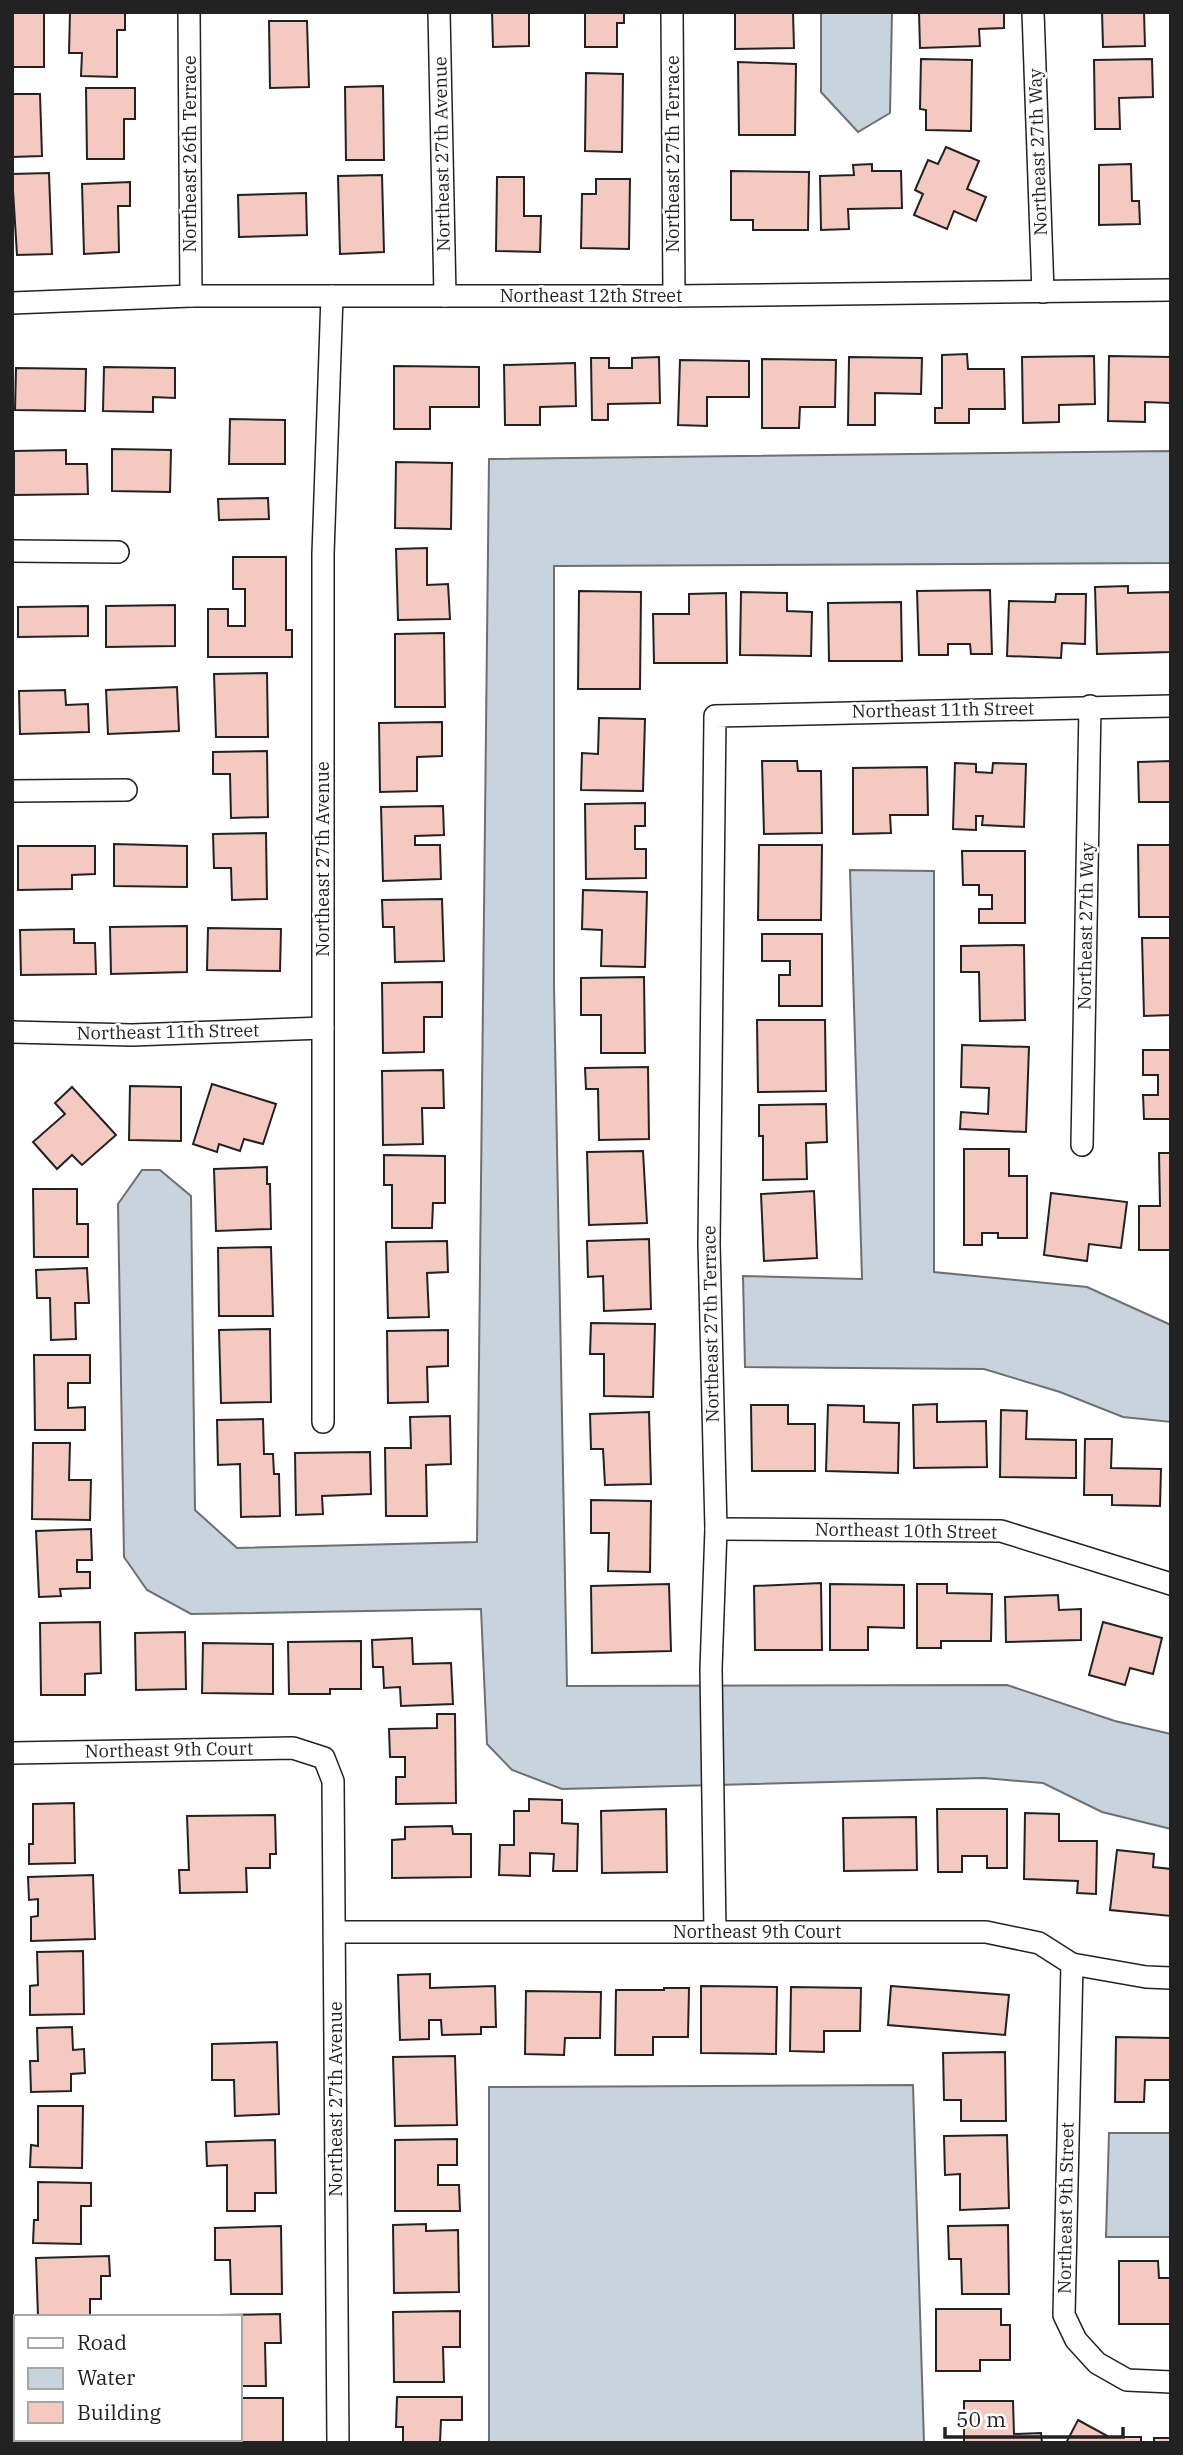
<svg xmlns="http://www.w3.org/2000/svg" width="1183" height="2455" font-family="'IBM Plex Serif',serif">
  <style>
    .water { fill: #c7d3dd; stroke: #6f6f6f; stroke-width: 2 }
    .building { fill: #f3c9c0; stroke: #222; stroke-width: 2 }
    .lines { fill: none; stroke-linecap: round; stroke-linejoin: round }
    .street-casing { stroke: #222; stroke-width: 24 }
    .street { stroke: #fff; stroke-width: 21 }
    .labels { text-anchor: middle; stroke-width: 5; stroke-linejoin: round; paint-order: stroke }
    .street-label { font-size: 18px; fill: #222; stroke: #fff }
  </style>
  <rect width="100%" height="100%" fill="#fff"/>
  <g class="water">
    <polygon points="821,12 892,12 890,113 858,132 821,92"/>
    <polygon points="1171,451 1171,563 554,566 554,985 567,1686 1007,1685 1115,1721 1171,1734 1171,1829 1102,1812 1043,1783 984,1778 562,1789 512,1770 487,1744 481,1609 191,1614 147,1590 124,1557 118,1204 142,1170 160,1170 191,1196 195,1510 237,1548 477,1542 489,459"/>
    <polygon points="850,870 934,871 934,1272 1087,1287 1171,1325 1171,1422 1123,1417 1060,1392 984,1369 745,1367 743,1276 862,1279"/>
    <polygon points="913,2085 924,2443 489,2443 489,2087"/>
    <polygon points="1109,2133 1171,2133 1171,2237 1106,2237"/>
  </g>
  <g class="building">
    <rect x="12" y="12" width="32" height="55"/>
    <polygon points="70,12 125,12 125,30 117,30 117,77 81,76 82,53 69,53"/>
    <polygon points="492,12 529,12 529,46 493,47"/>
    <polygon points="585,12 624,12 624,23 617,23 617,47 585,47"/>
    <polygon points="735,12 793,12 794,48 735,49"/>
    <polygon points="919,12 1004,12 1004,28 979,29 980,46 920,48"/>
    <polygon points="1102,12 1144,12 1145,46 1103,47"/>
    <polygon points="269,21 307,21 309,87 270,88"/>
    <polygon points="921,59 972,60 971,131 926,130 926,110 920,109"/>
    <polygon points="1152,59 1153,97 1119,98 1120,129 1095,129 1094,60"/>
    <polygon points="738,62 796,64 795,135 739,135"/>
    <polygon points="586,73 623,74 622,152 585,151"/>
    <polygon points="383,86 384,160 346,160 345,87"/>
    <polygon points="86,88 135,88 135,119 124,119 124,159 87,159"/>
    <polygon points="12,94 40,94 42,156 12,157"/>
    <polygon points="946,147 979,161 967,189 986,197 976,221 954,211 947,229 914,215 923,194 915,190 928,160 938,164"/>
    <polygon points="872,164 872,171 901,171 902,208 848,209 849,229 821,230 820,176 854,175 853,165"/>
    <polygon points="1131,164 1132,201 1139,201 1140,224 1099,225 1099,165"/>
    <polygon points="731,171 809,172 808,230 753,230 753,220 731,220"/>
    <polygon points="49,173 52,254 17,255 12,174"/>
    <polygon points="382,175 384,252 340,254 338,176"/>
    <polygon points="497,177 524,177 524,216 541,216 540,252 496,251"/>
    <polygon points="596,179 630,179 629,249 581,248 582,194 596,194"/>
    <polygon points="130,182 130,206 118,206 119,252 84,254 82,184"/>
    <polygon points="306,193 307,235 239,237 238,195"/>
    <polygon points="967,354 968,369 1004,369 1005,409 969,409 969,423 935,423 935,408 942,408 942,355"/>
    <polygon points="1094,356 1095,404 1059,405 1059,422 1023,423 1022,357"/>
    <polygon points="1109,356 1171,357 1171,403 1145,402 1145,422 1108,421"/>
    <polygon points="659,357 660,403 608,404 608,420 592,420 591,358 609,358 609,368 632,368 632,358"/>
    <polygon points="849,357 922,358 921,394 875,393 875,425 848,425"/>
    <polygon points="762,359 836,360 835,407 800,407 799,428 762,428"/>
    <polygon points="680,360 749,361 749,397 707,397 707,426 678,425"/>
    <polygon points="575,363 576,406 540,407 540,425 505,425 504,365"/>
    <polygon points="394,366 479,367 479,407 430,407 430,429 394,429"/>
    <polygon points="104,367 175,368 175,398 153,397 153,412 103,411"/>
    <polygon points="16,368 86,369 85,411 15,410"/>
    <polygon points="230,419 285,420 285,464 229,464"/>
    <polygon points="112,449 171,450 170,492 112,491"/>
    <polygon points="66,450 66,464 87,464 88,494 14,495 14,451"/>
    <polygon points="396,462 452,463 451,529 395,528"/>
    <polygon points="268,498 269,519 219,520 218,499"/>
    <polygon points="427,548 427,585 448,584 450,619 398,620 396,549"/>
    <polygon points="233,557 286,557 286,630 292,630 292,657 208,657 208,609 228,609 228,626 245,626 245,589 233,589"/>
    <polygon points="1128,586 1128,593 1171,592 1171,652 1097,654 1095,587"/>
    <polygon points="990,590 992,654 971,654 970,644 948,644 948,655 919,655 917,591"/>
    <polygon points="579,591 641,592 640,689 578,689"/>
    <polygon points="741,592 787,593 787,611 812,612 811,656 740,655"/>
    <polygon points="726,593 727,663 654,663 653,614 689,614 689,594"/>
    <polygon points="1056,594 1086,594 1085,644 1062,643 1061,658 1007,656 1009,601 1055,602"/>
    <polygon points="901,602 902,661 829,661 828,603"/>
    <polygon points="175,605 175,646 106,647 106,606"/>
    <polygon points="88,606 88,636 18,637 18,607"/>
    <polygon points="444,633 445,707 395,707 395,634"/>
    <polygon points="267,673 268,737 216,737 214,674"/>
    <polygon points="177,687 179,731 108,734 106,690"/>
    <polygon points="65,690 66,705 88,704 89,732 20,734 19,691"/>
    <polygon points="599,718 645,719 643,791 581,790 582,753 598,754"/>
    <polygon points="442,722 442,756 417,757 417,791 380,792 379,723"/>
    <polygon points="267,751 268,817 231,818 230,774 213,774 213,752"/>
    <polygon points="762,761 797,761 798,771 821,771 822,833 764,834"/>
    <polygon points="1171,761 1171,802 1139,802 1138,762"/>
    <polygon points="955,763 976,764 976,772 992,773 993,763 1026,764 1024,827 982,825 983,816 976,816 976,830 953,829"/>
    <polygon points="927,767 928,815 890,815 891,833 853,834 853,768"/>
    <polygon points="645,803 645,826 635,826 635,849 646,849 646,878 586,879 585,804"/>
    <polygon points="443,806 444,835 415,836 415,845 440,845 441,879 383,881 381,807"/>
    <polygon points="266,833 267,899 232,900 231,868 214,868 213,834"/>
    <polygon points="114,844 187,846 187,887 114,886"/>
    <polygon points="759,845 822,845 821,920 758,920"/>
    <polygon points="1138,845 1171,845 1171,917 1139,917"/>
    <polygon points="18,846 95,846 95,874 72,875 72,889 18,890"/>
    <polygon points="962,851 1025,851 1025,923 979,923 979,909 992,909 992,895 979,895 979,885 963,885"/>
    <polygon points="583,890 647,892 645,967 601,966 602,930 582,929"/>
    <polygon points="442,899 444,961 395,962 394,927 383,927 382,900"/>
    <polygon points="187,926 187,972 111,974 110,927"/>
    <polygon points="208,928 281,929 280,971 207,970"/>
    <polygon points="74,929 74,943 95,943 96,974 21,975 20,930"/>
    <polygon points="762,934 822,934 822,1006 779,1006 779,975 790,975 790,961 762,961"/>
    <polygon points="1142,938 1171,938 1171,1015 1144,1016"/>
    <polygon points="1024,945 1025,1020 980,1021 979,972 961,972 961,946"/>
    <polygon points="644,977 645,1053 601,1053 601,1015 581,1015 581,978"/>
    <polygon points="442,982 442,1017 424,1017 424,1052 383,1053 382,983"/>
    <polygon points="757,1020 825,1020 826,1091 758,1092"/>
    <polygon points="962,1045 1029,1047 1026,1132 960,1129 961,1112 988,1114 989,1088 961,1087"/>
    <polygon points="1143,1050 1171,1050 1171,1119 1144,1119 1143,1095 1158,1095 1158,1075 1143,1075"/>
    <polygon points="648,1067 649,1139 599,1140 598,1089 586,1089 585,1068"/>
    <polygon points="443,1070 444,1108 422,1108 423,1144 383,1145 382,1071"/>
    <polygon points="212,1084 276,1104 263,1144 244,1139 240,1151 219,1144 217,1152 193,1144"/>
    <polygon points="130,1086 181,1087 181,1141 129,1140"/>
    <polygon points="72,1087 116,1135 82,1165 72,1155 57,1169 33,1142 65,1114 55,1103"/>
    <polygon points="826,1104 827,1142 806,1143 807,1179 763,1180 763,1136 759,1136 759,1105"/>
    <polygon points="964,1149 1009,1149 1009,1176 1027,1176 1027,1238 998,1238 998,1233 982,1233 982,1245 964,1245"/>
    <polygon points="643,1151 647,1223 589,1225 587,1152"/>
    <polygon points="1159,1153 1171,1153 1171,1250 1139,1250 1139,1206 1160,1206"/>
    <polygon points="384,1155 445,1156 445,1203 433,1203 432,1228 392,1228 392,1185 384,1185"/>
    <polygon points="267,1167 267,1184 270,1184 271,1229 216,1231 214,1169"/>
    <polygon points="33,1189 77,1189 77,1224 88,1224 88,1257 34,1257"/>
    <polygon points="814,1191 817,1258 764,1261 761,1194"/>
    <polygon points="1051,1193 1127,1202 1121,1248 1089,1244 1087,1261 1044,1255"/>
    <polygon points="649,1239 651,1309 604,1311 603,1276 588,1277 587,1241"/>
    <polygon points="447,1241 448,1272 427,1273 429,1317 388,1318 386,1242"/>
    <polygon points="271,1247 273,1316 219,1316 218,1248"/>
    <polygon points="87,1268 89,1303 75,1303 76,1339 51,1340 50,1298 37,1298 36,1270"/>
    <polygon points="591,1323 655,1324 653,1397 604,1396 604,1354 590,1354"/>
    <polygon points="270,1329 271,1402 221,1403 219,1330"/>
    <polygon points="448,1330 448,1366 427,1367 428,1402 388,1403 387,1331"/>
    <polygon points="34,1355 90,1355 90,1383 68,1383 68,1408 85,1407 85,1430 35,1430"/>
    <polygon points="937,1404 937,1422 986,1421 987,1467 914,1468 913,1405"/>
    <polygon points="751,1405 788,1405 788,1424 815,1424 815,1471 752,1471"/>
    <polygon points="828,1405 864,1406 864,1422 899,1423 898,1473 826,1471"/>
    <polygon points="1001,1410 1027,1411 1026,1439 1076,1440 1076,1478 1000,1477"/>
    <polygon points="649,1412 651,1484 605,1485 603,1449 591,1449 590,1414"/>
    <polygon points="450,1416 451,1464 426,1465 427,1516 386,1516 385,1448 411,1448 410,1417"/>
    <polygon points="263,1419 264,1454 273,1454 274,1474 279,1474 280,1516 241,1517 240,1464 218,1465 217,1420"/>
    <polygon points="1085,1439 1112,1439 1111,1468 1161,1469 1160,1506 1112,1505 1112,1495 1084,1495"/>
    <polygon points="33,1443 70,1443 69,1480 91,1480 90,1520 32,1519"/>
    <polygon points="370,1452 371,1494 322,1496 323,1514 296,1515 295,1453"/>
    <polygon points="591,1500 651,1501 650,1572 608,1571 609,1533 591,1533"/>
    <polygon points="91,1529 92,1560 77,1560 77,1572 90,1572 90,1588 60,1589 61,1596 39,1597 36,1531"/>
    <polygon points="821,1583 822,1650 755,1650 754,1586"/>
    <polygon points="669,1584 671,1651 592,1653 591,1586"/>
    <polygon points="830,1584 904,1585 904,1628 868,1627 868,1650 830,1650"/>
    <polygon points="917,1584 947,1584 947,1593 992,1594 991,1641 941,1641 941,1648 917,1648"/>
    <polygon points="1058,1595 1059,1610 1081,1609 1081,1640 1006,1642 1005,1597"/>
    <polygon points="100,1622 101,1673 85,1674 85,1695 41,1695 40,1623"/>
    <polygon points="1103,1622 1162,1638 1153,1674 1130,1668 1125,1685 1089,1675"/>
    <polygon points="185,1632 186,1689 136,1690 135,1633"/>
    <polygon points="412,1638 413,1664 451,1663 453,1704 401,1706 400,1687 384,1688 383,1667 373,1667 372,1640"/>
    <polygon points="361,1641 361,1689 330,1689 330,1694 289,1694 288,1642"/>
    <polygon points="203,1643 273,1644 273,1694 202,1693"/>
    <polygon points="437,1714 455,1714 456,1803 396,1804 396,1777 405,1777 405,1757 390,1757 389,1729 437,1728"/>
    <polygon points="529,1799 562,1800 562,1823 578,1824 577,1871 553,1871 554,1854 530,1853 530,1876 499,1875 500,1845 514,1845 514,1811 529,1811"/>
    <polygon points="74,1803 75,1863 29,1864 29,1844 33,1844 33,1804"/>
    <polygon points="666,1809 667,1872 602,1873 601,1811"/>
    <polygon points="937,1809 1007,1809 1007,1868 987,1868 987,1856 962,1856 962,1872 938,1872"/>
    <polygon points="1025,1813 1059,1814 1059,1841 1097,1841 1096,1894 1077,1893 1078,1881 1024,1879"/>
    <polygon points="275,1815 276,1854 270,1854 270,1868 246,1868 247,1892 180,1893 179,1870 189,1870 187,1816"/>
    <polygon points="916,1817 917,1870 844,1871 843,1818"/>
    <polygon points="452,1826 453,1834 471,1834 471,1877 392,1878 392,1840 405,1839 405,1827"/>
    <polygon points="1117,1850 1154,1854 1153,1867 1171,1869 1171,1916 1110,1910"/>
    <polygon points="93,1875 95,1939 31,1941 31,1917 38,1916 38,1899 29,1900 28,1877"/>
    <polygon points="83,1951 84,2014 30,2015 30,1986 38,1985 37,1952"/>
    <polygon points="430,1974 430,1988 495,1986 496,2027 481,2027 481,2034 442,2035 441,2020 429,2020 429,2039 400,2040 398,1975"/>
    <polygon points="701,1986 777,1987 776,2054 701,2053"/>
    <polygon points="891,1986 1009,1995 1005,2035 888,2025"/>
    <polygon points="791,1987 861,1988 860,2031 824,2031 824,2052 790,2051"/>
    <polygon points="664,1988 689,1988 688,2037 653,2037 653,2055 615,2055 616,1990 664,1990"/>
    <polygon points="526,1991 601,1992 600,2038 565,2038 564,2055 525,2054"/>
    <polygon points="72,2027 73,2050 84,2049 85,2073 71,2074 71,2091 31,2092 30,2061 38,2061 37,2028"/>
    <polygon points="1116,2037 1171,2038 1171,2080 1145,2080 1144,2102 1115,2102"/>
    <polygon points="277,2042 279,2114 235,2116 234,2080 212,2080 212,2044"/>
    <polygon points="1005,2052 1006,2121 961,2121 961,2100 944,2100 943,2053"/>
    <polygon points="455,2056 457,2125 395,2126 393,2057"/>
    <polygon points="38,2106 83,2106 82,2168 30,2167 31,2145 38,2146"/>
    <polygon points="1007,2135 1009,2208 960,2210 960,2174 945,2175 944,2136"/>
    <polygon points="457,2139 457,2165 438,2165 438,2185 459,2185 460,2211 395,2211 395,2140"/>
    <polygon points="275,2140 276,2193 255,2193 255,2211 227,2211 227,2165 207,2166 206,2142"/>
    <polygon points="38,2182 91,2183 91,2206 81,2206 81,2244 33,2243 34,2220 38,2220"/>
    <polygon points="426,2224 426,2231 458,2230 459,2292 394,2293 393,2225"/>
    <polygon points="1008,2225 1009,2294 962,2294 961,2259 949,2259 948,2226"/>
    <polygon points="281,2226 282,2294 231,2294 230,2260 215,2260 215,2228"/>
    <polygon points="109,2256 110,2276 101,2276 101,2299 90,2299 90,2317 38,2317 36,2258"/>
    <polygon points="1119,2261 1158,2261 1159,2278 1171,2278 1171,2324 1119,2324"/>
    <polygon points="936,2309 1001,2309 1001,2325 1010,2325 1010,2360 980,2360 980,2371 936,2371"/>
    <polygon points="460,2311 460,2347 443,2347 444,2382 394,2382 393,2312"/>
    <polygon points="280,2314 281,2343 265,2343 266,2386 240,2386 240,2317 219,2317 219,2315"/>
    <polygon points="397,2397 462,2397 462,2420 441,2420 440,2443 403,2443 403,2427 396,2427"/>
    <polygon points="240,2398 283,2398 283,2443 216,2443 216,2439 240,2439"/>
    <polygon points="964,2401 1013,2401 1014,2434 1041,2433 1042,2443 964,2443"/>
    <polygon points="1078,2420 1109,2437 1141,2437 1141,2443 1066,2443"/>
    <rect x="1154" y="2438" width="17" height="5"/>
    <rect x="37" y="2439" width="49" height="4"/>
  </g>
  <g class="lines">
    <defs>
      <g id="street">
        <polyline points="189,12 191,296"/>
        <polyline points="439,12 445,296"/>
        <polyline points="672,12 674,296"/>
        <polyline points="1033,12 1043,292"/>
        <polyline points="12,303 191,296 674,296 1171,290"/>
        <polyline points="12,551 118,552"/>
        <polyline points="12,791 126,790"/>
        <polyline points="12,1032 132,1035 323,1028"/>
        <polyline points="1082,1145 1090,706"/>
        <polyline points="323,1422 323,554 332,296"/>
        <polyline points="716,1529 1001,1531 1171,1584"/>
        <polyline points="12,1753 293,1748 324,1758 333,1781 338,2443"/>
        <polyline points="335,1932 986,1932 1039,1943 1072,1964 1146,1977 1171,1978"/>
        <polyline points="715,1932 711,1669 716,1529 709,1244 715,716 1171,706"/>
        <polyline points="1072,1964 1064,2315 1076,2340 1097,2363 1127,2380 1171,2382"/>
      </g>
    </defs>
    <use href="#street" class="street-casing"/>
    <use href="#street" class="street"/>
  </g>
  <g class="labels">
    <g class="street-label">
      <text transform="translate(1038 152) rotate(-92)" y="6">Northeast 27th Way</text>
      <text transform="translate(190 154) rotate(-90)" y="6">Northeast 26th Terrace</text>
      <text transform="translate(442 154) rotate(-91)" y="6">Northeast 27th Avenue</text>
      <text transform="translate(673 154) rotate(-90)" y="6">Northeast 27th Terrace</text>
      <text x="591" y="302">Northeast 12th Street</text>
      <text transform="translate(943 710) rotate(-1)" y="6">Northeast 11th Street</text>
      <text transform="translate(323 859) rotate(-90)" y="6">Northeast 27th Avenue</text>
      <text transform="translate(1086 926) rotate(-89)" y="6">Northeast 27th Way</text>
      <text transform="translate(168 1032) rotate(-1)" y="6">Northeast 11th Street</text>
      <text transform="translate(711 1324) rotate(-91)" y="6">Northeast 27th Terrace</text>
      <text transform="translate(906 1531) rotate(1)" y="6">Northeast 10th Street</text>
      <text transform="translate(169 1750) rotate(-1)" y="6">Northeast 9th Court</text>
      <text x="757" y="1938">Northeast 9th Court</text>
      <text transform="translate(336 2099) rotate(-90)" y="6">Northeast 27th Avenue</text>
      <text transform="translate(1066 2208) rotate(-89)" y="6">Northeast 9th Street</text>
    </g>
  </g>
  <rect width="1183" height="2455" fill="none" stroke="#222222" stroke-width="28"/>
  <rect x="14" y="2315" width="228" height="126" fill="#ffffff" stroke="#a7a7a7" stroke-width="2"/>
  <rect x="28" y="2338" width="35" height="10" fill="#ffffff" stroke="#a7a7a7" stroke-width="2"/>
  <text x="77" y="2350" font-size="21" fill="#222222">Road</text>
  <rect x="28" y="2368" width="35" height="21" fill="#c7d3dd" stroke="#a7a7a7" stroke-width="2"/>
  <text x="77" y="2385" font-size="21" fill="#222222">Water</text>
  <rect x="28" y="2402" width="35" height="21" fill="#f3c9c0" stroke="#a7a7a7" stroke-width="2"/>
  <text x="77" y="2420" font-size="21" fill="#222222">Building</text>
  <path d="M945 2427v10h178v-10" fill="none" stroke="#222222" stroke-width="3.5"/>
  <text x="956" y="2427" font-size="21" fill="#222222" stroke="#ffffff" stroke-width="5" paint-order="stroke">50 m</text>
</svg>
